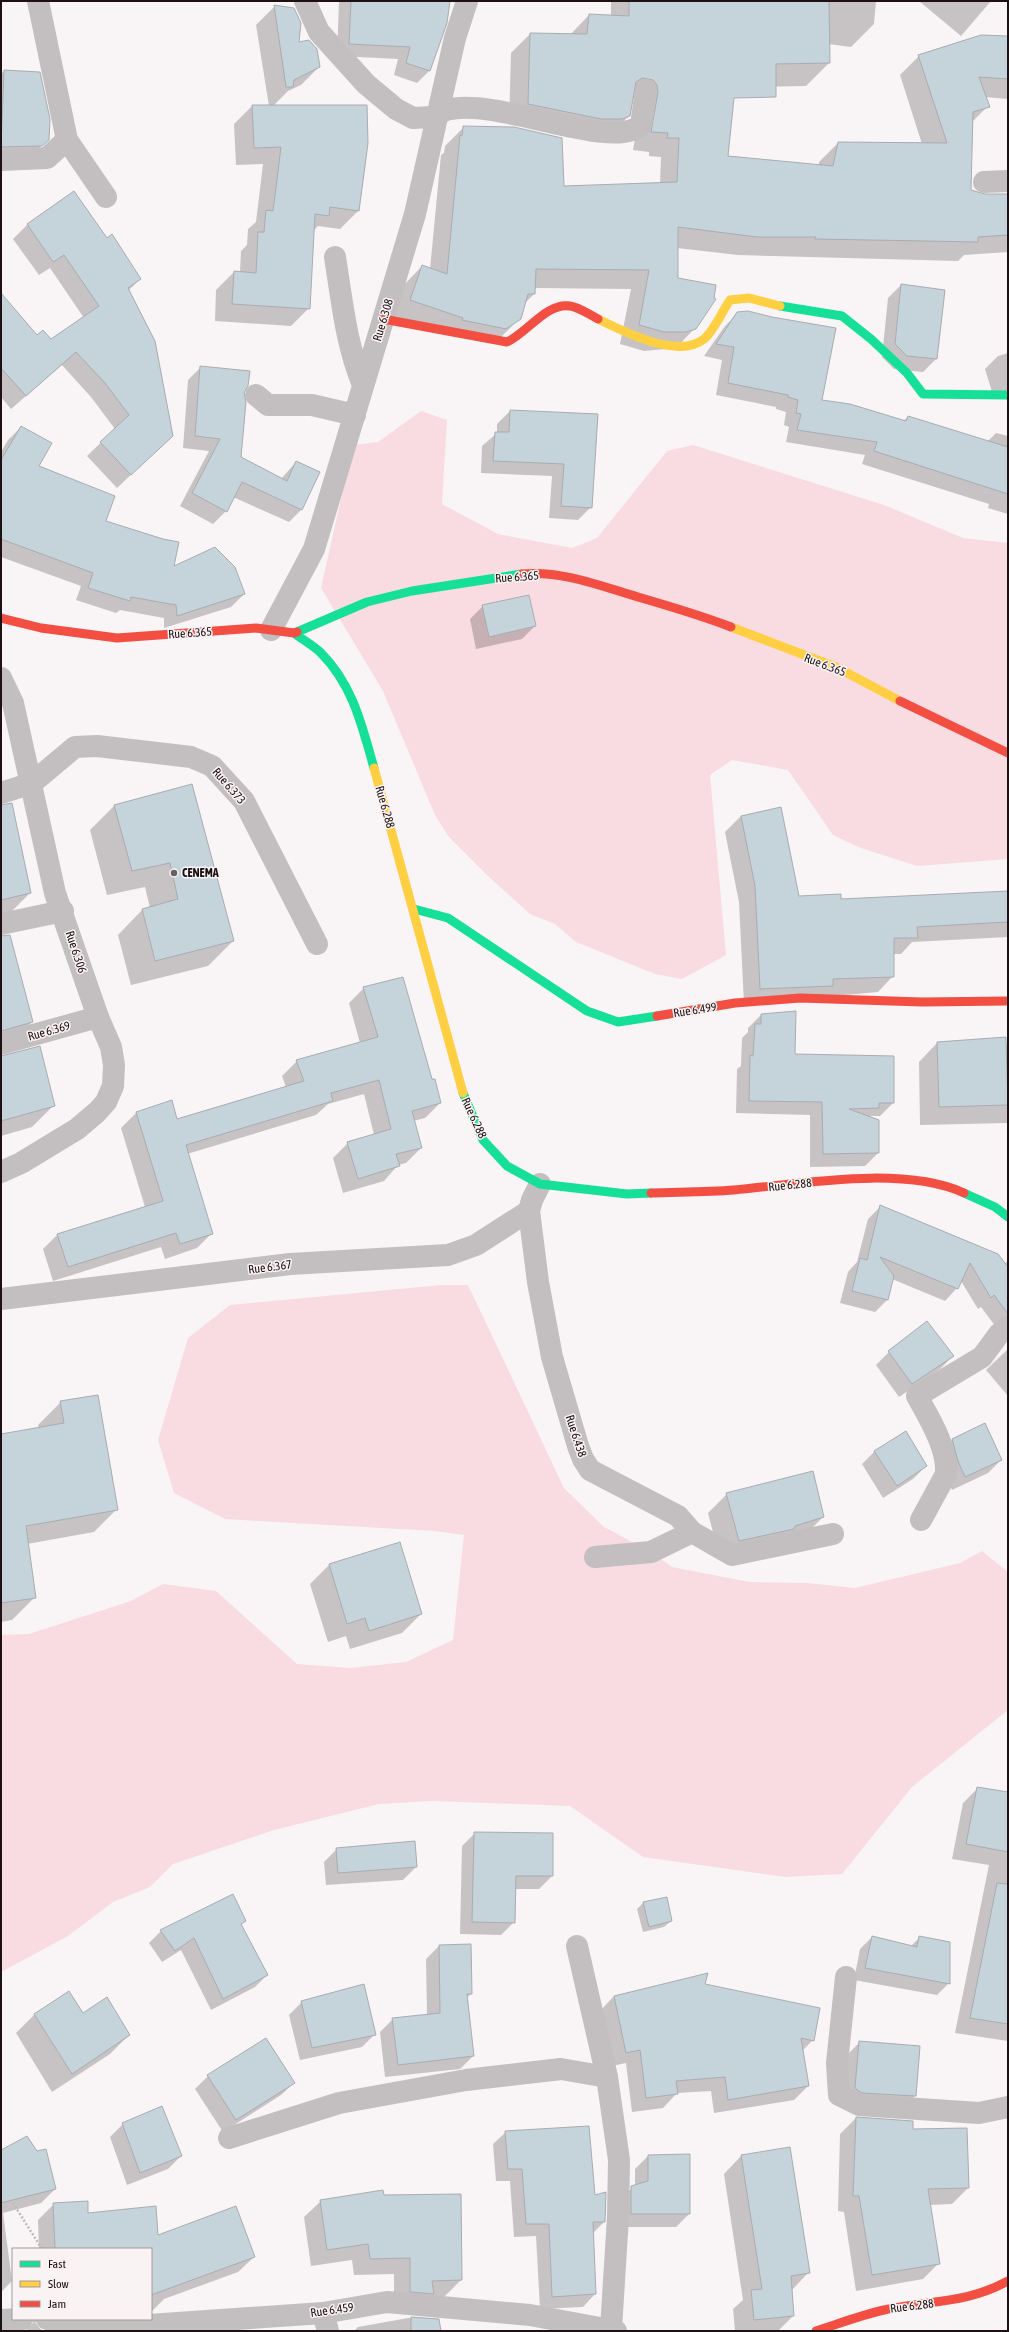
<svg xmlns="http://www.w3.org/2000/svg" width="1009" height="2332" font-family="'Asap Condensed',sans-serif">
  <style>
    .green { fill: #f8dce2 }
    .shadow { fill: #0003 }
    .building { fill: #c5d3db; stroke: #a9acb0 }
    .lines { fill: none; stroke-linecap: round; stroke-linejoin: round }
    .path { stroke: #bfbbbc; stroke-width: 2.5; stroke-dasharray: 2 2; stroke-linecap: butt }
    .street { stroke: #c3bebf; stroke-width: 22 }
    .fast { stroke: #16e098; stroke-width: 9 }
    .slow { stroke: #ffcf43; stroke-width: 9 }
    .jam { stroke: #f24e42; stroke-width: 9 }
    .poi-dot { fill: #6a6063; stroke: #faf3f4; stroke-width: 1.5 }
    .labels { text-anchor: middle; stroke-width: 3; stroke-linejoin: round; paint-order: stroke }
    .street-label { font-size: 12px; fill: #1d1114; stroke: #faf3f4 }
    .poi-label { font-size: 12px; font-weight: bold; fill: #1d1114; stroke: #faf3f4; text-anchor: start }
  </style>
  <rect width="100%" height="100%" fill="#f9f4f5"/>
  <g class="green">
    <polygon points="421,411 447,420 442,504 498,534 572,548 597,538 667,451 693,445 884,505 963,538 1008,543 1008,859 917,866 858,847 833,835 788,770 732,760 710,775 726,955 682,979 655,974 576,942 555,924 530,914 488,876 449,837 435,815 383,691 321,588 353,445 378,442"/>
    <polygon points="441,1285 468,1285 564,1488 604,1527 651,1552 672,1567 749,1582 807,1583 855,1588 960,1563 982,1551 1008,1572 1008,1710 912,1787 842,1874 785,1877 643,1857 570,1806 432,1801 379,1804 274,1830 173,1864 150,1887 113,1902 68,1936 1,1972 1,1635 29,1634 131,1601 163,1584 216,1591 297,1664 350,1668 406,1662 453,1640 464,1535 434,1531 225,1519 174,1493 158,1440 188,1338 230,1305"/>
  </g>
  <g class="shadow">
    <polygon points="339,1 449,1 429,71 417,83 394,75 398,59 337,56"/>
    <polygon points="611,1 731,1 727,157 819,166 819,162 838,143 922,144 900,75 919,56 1008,37 1008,99 985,97 988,106 971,123 970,191 984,196 1008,195 1008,252 964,255 958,261 738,255 677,248 677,279 695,328 676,348 644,351 620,344 631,289 534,288 534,294 524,304 520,318 500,338 392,319 403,286 422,266 430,269 441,155 444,153 445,146 464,127 563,187 660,184 661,157 649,156 649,152 633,150 640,111 634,99 632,98 629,116 609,135 509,123 511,53 530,34 570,35 589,15 611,16"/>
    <polygon points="752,1 876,1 874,24 851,47 828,44 829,63 806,86 741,87"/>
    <polygon points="919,1 991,1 961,36"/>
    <polygon points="274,7 298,43 319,67 301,85 288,91 273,106 358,211 340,229 318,226 313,231 309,308 291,326 215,321 216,290 234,272 240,272 241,251 247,245 248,229 256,222 263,164 236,165 234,124 252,106 269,106 256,25"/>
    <polygon points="4,71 39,73 48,139 28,159 1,166 1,74"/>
    <polygon points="74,192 107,239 140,279 128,291 158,449 117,488 87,456 115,429 91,397 62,365 11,409 1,397 1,295 37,337 51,341 84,318 50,268 39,275 13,239 27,225"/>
    <polygon points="901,285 936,359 923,372 894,369 882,357 888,298"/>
    <polygon points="738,313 821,400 903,421 908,417 988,441 996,433 1008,436 1008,514 988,508 989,504 862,464 865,455 786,442 789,427 784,425 786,412 776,409 776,407 716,395 722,360 704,356 725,326"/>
    <polygon points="1008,353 1008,391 993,395 985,369 998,356"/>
    <polygon points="201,367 243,393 240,457 281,479 296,462 302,509 289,522 233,497 226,511 213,524 180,506 209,451 183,448 188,380"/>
    <polygon points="510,411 597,415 591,507 578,520 549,518 552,476 481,473 482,446 497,433 497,424"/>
    <polygon points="21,427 37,466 104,522 173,568 244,594 231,607 164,628 164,618 120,610 116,613 76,600 81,586 1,557 1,452 8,440"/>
    <polygon points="483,606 535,626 522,639 476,649 470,619"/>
    <polygon points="192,785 233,941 208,966 131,985 118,935 142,910 150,908 145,887 107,895 90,830 115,805"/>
    <polygon points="1,816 30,893 9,914 1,916"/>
    <polygon points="741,816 798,897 840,900 1008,892 1008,937 912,942 901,954 893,954 893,976 878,992 744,1004 739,902 725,832"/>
    <polygon points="1,948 32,1022 10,1044 1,1046"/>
    <polygon points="364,988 431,1081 440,1103 425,1118 413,1121 421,1148 406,1163 398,1165 384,1181 343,1193 333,1158 348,1143 374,1135 364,1094 328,1104 316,1115 187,1154 212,1233 197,1248 165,1259 161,1247 53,1281 43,1249 58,1234 145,1207 121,1128 136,1113 177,1120 286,1087 282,1076 297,1061 360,1043 349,1003"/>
    <polygon points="761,1015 794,1055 893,1057 893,1103 880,1116 866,1116 878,1120 878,1153 865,1166 810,1167 810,1115 736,1113 737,1069 741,1066 742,1038 748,1032 748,1028"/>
    <polygon points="1005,1038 1005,1045 1008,1045 1008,1123 920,1125 919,1062 938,1042"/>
    <polygon points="1,1056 54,1105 32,1127 1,1136"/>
    <polygon points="880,1207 1004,1264 1008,1261 1008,1343 1006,1332 996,1327 981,1307 978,1309 961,1281 957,1288 945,1301 892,1279 887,1300 875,1312 840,1303 848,1272 857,1262 868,1219"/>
    <polygon points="1008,1349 1008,1396 986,1370"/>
    <polygon points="889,1352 953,1356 940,1369 899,1397 876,1365"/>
    <polygon points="61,1402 117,1509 94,1532 27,1544 35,1597 12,1620 1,1622 1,1435 39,1429 38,1425"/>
    <polygon points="953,1439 1001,1460 988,1473 952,1490 945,1475 940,1452"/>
    <polygon points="875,1451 926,1466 913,1479 883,1498 862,1464"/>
    <polygon points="727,1494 823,1517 804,1536 720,1559 708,1513"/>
    <polygon points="329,1565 421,1614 402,1633 350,1649 346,1636 328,1642 310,1584"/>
    <polygon points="978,1788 1008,1794 1008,2041 955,2033 989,1865 952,1859 963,1803"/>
    <polygon points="475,1833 552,1876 539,1889 515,1889 514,1922 501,1935 460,1934 462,1846"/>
    <polygon points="337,1849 416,1867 403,1880 326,1885 324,1862"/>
    <polygon points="643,1903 671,1921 664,1927 643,1932 637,1909"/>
    <polygon points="245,1921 241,1925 267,1975 255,1987 211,2010 181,1950 162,1962 149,1943 161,1931"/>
    <polygon points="872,1937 911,1946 920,1937 949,1983 937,1995 854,1980 860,1949"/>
    <polygon points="470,1945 471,1994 466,1998 473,2056 460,2069 385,2077 380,2032 393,2019 427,2015 426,1959 439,1946"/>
    <polygon points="614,1996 813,2040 802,2051 808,2086 794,2100 714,2113 711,2091 677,2093 663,2108 632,2112 626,2063 612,2066 600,2011"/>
    <polygon points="302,2002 375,2034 362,2047 300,2060 289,2015"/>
    <polygon points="35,2014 83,2014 129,2035 110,2054 52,2092 16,2033"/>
    <polygon points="860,2042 915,2096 902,2109 849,2105 847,2055"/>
    <polygon points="208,2076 294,2083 281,2095 223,2132 195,2089"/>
    <polygon points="856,2118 912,2130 968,2188 952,2204 929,2205 939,2263 923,2279 856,2291 844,2212 838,2211 840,2134"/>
    <polygon points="123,2124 181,2156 168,2169 127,2185 110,2137"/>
    <polygon points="506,2132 594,2196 604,2222 592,2234 595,2294 583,2307 540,2309 536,2236 514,2237 510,2181 496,2181 493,2144"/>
    <polygon points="1,2151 55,2189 41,2203 3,2213 12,2281 1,2292"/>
    <polygon points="742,2155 809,2272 791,2291 793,2316 778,2331 735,2331 733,2309 743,2300 724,2174"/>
    <polygon points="648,2156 689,2214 676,2227 618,2227 618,2200 635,2186 635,2169"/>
    <polygon points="383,2196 461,2280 445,2296 394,2308 394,2274 354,2275 352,2260 311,2266 304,2217 321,2201"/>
    <polygon points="54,2204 157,2236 254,2257 238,2272 164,2299 151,2312 151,2249 39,2249 38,2220"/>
    <polygon points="408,2318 438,2320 440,2331 354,2331 358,2327"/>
    <polygon points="18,2319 105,2319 52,2323 35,2322 42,2331 25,2331 34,2322 31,2322 19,2331"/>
  </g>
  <g class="building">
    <polygon points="351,1 450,1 447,23 430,71 406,63 410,47 349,44"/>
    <polygon points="629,1 829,1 830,63 776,64 776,97 734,98 728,156 833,166 838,142 947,143 918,55 981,35 1008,36 1008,79 979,77 990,107 973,112 971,190 985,194 1008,194 1008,235 978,237 978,242 815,239 816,237 757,237 678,227 678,278 716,285 714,298 716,299 696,329 686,332 664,332 639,325 649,270 536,269 535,294 528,294 521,319 506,329 462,320 463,318 410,300 422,265 447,274 460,135 462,136 463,126 514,127 562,138 564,186 677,182 679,138 667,138 668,133 651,132 658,92 657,85 653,80 642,78 636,82 630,116 622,119 601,119 528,104 530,33 587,34 589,14 629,16"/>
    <polygon points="274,5 294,8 301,23 299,42 309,40 317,49 320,67 294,80 293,87 286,87"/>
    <polygon points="4,70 40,72 50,119 49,140 42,146 1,147"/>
    <polygon points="252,105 367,105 368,143 359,211 330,207 329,216 315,214 310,309 232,304 234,271 256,273 258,232 264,232 266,210 273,211 281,147 254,148"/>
    <polygon points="74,191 107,238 112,234 141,279 128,288 155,341 173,436 131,475 100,442 129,415 105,383 76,352 26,396 1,368 1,293 37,335 43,330 51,339 99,306 64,255 53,262 27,224"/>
    <polygon points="901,284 945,290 937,359 907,356 895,344"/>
    <polygon points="748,311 772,317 836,328 822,400 850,404 906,421 908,416 1008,447 1008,494 874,451 877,442 797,430 801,414 796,413 798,400 788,397 788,395 728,383 734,347 716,344 737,312"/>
    <polygon points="200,366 250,371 248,386 244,393 246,402 241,457 287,481 296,461 320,472 302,510 242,482 227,512 192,493 220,439 195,436"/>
    <polygon points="510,410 598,414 592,508 561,506 564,464 493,461 495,432 509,432"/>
    <polygon points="21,426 52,443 39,466 115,496 106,521 163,539 179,542 174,566 215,547 235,567 245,594 177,616 176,605 131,597 130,601 88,588 93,573 1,539 1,460"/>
    <polygon points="529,595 536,626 489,637 482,605"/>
    <polygon points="192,784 234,941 155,961 142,909 178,899 170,863 132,871 114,805"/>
    <polygon points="12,803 31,893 1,900 1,805"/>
    <polygon points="781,807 799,896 841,894 841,899 1008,891 1008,922 917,927 918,938 894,938 894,977 833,979 833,986 760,989 755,886 741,816"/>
    <polygon points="10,935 33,1022 1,1031 1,936"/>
    <polygon points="403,977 432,1079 435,1079 441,1103 412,1111 422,1148 396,1154 400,1166 358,1179 347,1142 391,1129 379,1080 331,1093 333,1101 186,1145 213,1234 180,1244 176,1233 68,1267 57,1234 163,1201 136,1112 172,1100 177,1119 304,1081 296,1060 378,1037 363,987"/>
    <polygon points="796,1011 795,1054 894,1056 894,1103 879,1103 879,1108 849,1109 879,1120 879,1153 823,1154 822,1102 749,1101 750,1055 753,1056 755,1024 761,1024 761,1014"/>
    <polygon points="1006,1037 1008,1105 939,1107 937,1042"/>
    <polygon points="40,1046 55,1106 1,1121 1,1056"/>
    <polygon points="880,1205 998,1254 1008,1267 1008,1314 994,1295 991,1298 970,1263 958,1289 880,1257 894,1276 888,1300 852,1291 860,1258 867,1260"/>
    <polygon points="927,1321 954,1356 912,1384 888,1351"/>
    <polygon points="98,1395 118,1510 26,1526 36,1598 1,1603 1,1434 64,1423 60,1401"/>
    <polygon points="985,1423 1002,1460 965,1477 958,1461 952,1439"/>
    <polygon points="906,1431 927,1466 897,1486 874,1451"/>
    <polygon points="813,1471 824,1517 795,1526 794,1529 739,1541 726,1493"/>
    <polygon points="400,1542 422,1614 369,1631 365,1618 347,1624 329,1564"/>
    <polygon points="977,1787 1008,1792 1008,1852 966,1844"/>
    <polygon points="474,1832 553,1833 553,1876 516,1876 515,1923 472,1922"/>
    <polygon points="415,1841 417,1867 338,1873 336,1848"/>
    <polygon points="997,1883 1008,1884 1008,2024 970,2018"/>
    <polygon points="233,1894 246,1921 241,1924 268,1975 223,1999 194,1938 175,1951 160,1930"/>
    <polygon points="667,1897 672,1921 649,1927 643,1902"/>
    <polygon points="872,1936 917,1947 919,1936 950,1942 950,1984 865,1968"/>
    <polygon points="471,1944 472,1994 467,1994 474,2056 398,2065 392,2018 440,2013 439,1945"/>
    <polygon points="708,1973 705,1984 820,2008 814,2041 801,2038 809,2086 728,2100 725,2077 676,2081 678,2094 646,2098 640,2050 626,2053 614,1996"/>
    <polygon points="364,1984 376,2035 312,2048 301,2001"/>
    <polygon points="69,1991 83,2013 107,1997 130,2035 72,2074 34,2014"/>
    <polygon points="266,2038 295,2083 236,2120 207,2075"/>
    <polygon points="859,2041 920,2046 916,2096 862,2093 857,2090 855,2087"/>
    <polygon points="162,2106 182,2156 140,2173 122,2123"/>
    <polygon points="856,2117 913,2121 913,2129 967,2128 969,2188 928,2189 940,2264 872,2275 859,2196 853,2196"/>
    <polygon points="589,2126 595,2195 606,2192 605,2222 593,2222 596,2294 552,2297 549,2224 526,2224 522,2169 508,2169 505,2131"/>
    <polygon points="27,2136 37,2151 46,2149 56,2189 1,2203 1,2150"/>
    <polygon points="790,2147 810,2273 791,2276 794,2316 754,2320 751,2290 762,2289 741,2155"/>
    <polygon points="690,2154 690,2214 631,2214 631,2186 648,2181 648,2155"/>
    <polygon points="383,2190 384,2195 461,2194 462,2280 432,2281 434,2294 410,2292 410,2258 370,2259 368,2244 327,2250 320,2200"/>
    <polygon points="88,2201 88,2213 156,2206 158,2235 236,2206 255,2257 151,2295 151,2249 55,2249 53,2203"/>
    <polygon points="411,2317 439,2319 441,2331 411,2331"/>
  </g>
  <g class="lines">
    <polyline class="path" points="13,2203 42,2249"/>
    <g class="street">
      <polyline points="38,1 67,140 106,197"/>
      <path d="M 305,1 L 319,32 L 366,84 L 396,109 L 413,118 L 433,117 C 470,83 608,155 641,125 L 646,90"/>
      <polyline points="1,160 47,158 67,140"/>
      <polyline points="984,182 1008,181"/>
      <path d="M 335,257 C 342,301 346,344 363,385"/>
      <polyline points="256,395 268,405 312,405 355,415"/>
      <polyline points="271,630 314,549 415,214 455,38 467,1"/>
      <polyline points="1,678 13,703 55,893 98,1017 111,1047 114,1065 113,1086 106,1102 97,1112 77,1129 21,1163 1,1172"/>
      <polyline points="1,793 32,783 75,747 97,746 191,757 212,766 244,801 317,944"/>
      <polyline points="1,924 63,911"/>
      <polyline points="1,1044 98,1017"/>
      <polyline points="540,1184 532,1200 529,1211 538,1282 552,1357 578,1446 583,1459 590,1470 678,1516 692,1532 732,1555 833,1534"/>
      <polyline points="1,1299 290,1264 448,1255 476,1245 529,1211"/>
      <path d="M 921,1520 L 946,1474 C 948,1448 929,1418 917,1396 L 982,1357 L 999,1334 L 1008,1327"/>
      <polyline points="595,1557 651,1552 692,1532"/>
      <polyline points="577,1946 607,2077 619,2160 618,2217 611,2329"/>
      <polyline points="846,1977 837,2063 839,2095 859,2105 979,2113 1008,2107"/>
      <polyline points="229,2138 339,2103 466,2080 561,2069 607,2077"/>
      <polyline points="323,2313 328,2331"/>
      <polyline points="47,2319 64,2320 91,2329 323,2313 387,2302 530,2315 616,2331"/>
      <polyline points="1,2320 22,2319"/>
    </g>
    <g class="fast">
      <polyline points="780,306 842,316 871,339 907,373 923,394 1008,395"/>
      <polyline points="297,632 367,602 412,591 522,574"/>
      <path d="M 294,633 C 303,640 314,646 321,653 C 353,685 362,726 374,768"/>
      <polyline points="414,909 448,918 587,1011 618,1022 657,1016"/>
      <polyline points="463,1093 483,1140 507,1166 540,1184 627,1194 651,1193"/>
      <polyline points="964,1193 995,1207 1008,1217"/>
    </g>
    <g class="slow">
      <path d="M 598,319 C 623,331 678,360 704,339 C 713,332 723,310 730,300 L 749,298 L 780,306"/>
      <polyline points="731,627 836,667 900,701"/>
      <polyline points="374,768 463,1093"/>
    </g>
    <g class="jam">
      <path d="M 383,319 L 507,342 C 527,333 547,302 570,306 C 579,307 590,315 598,319"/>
      <path d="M 522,574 C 561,570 601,586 638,597 C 669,606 700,615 731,627"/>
      <polyline points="1,618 41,628 117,638 256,628 294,633 297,632"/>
      <polyline points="900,701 1008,753"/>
      <polyline points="657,1016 735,1003 800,998 922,1002 1008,1001"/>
      <path d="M 651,1193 C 679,1192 707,1192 734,1190 C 799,1184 903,1165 964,1193"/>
      <path d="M 816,2331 C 838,2324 861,2315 884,2310 C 928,2300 966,2304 1008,2281"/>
    </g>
  </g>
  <circle class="poi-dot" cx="174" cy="873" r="4"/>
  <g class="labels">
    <g class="street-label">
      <text transform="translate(383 320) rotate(-73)" y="4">Rue 6.308</text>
      <text transform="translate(517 577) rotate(-4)" y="4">Rue 6.365</text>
      <text transform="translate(190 633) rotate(-4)" y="4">Rue 6.365</text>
      <text transform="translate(825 665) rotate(21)" y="4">Rue 6.365</text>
      <text transform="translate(229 786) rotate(49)" y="4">Rue 6.373</text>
      <text transform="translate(385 807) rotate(74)" y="4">Rue 6.288</text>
      <text transform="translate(76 952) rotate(72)" y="4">Rue 6.306</text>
      <text transform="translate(695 1010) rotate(-9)" y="4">Rue 6.499</text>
      <text transform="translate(49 1031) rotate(-16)" y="4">Rue 6.369</text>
      <text transform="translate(474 1118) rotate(65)" y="4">Rue 6.288</text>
      <text transform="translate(790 1185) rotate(-6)" y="4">Rue 6.288</text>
      <text transform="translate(270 1267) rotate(-7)" y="4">Rue 6.367</text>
      <text transform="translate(576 1436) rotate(72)" y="4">Rue 6.438</text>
      <text transform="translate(912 2306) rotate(-7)" y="4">Rue 6.288</text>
      <text transform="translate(332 2310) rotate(-8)" y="4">Rue 6.459</text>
    </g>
    <g class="poi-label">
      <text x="182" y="877">CENEMA</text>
    </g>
  </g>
  <rect width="1009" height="2332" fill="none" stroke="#1d1114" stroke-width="4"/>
  <rect x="12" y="2248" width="140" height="72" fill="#faf3f4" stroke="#a2999a"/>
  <rect x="20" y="2261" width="20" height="6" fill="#16e098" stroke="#a2999a"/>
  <text x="48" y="2268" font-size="12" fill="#1d1114">Fast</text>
  <rect x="20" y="2281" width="20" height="6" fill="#ffcf43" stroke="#a2999a"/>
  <text x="48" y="2288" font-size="12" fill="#1d1114">Slow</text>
  <rect x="20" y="2301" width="20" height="6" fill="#f24e42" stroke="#a2999a"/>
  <text x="48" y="2308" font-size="12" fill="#1d1114">Jam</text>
</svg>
